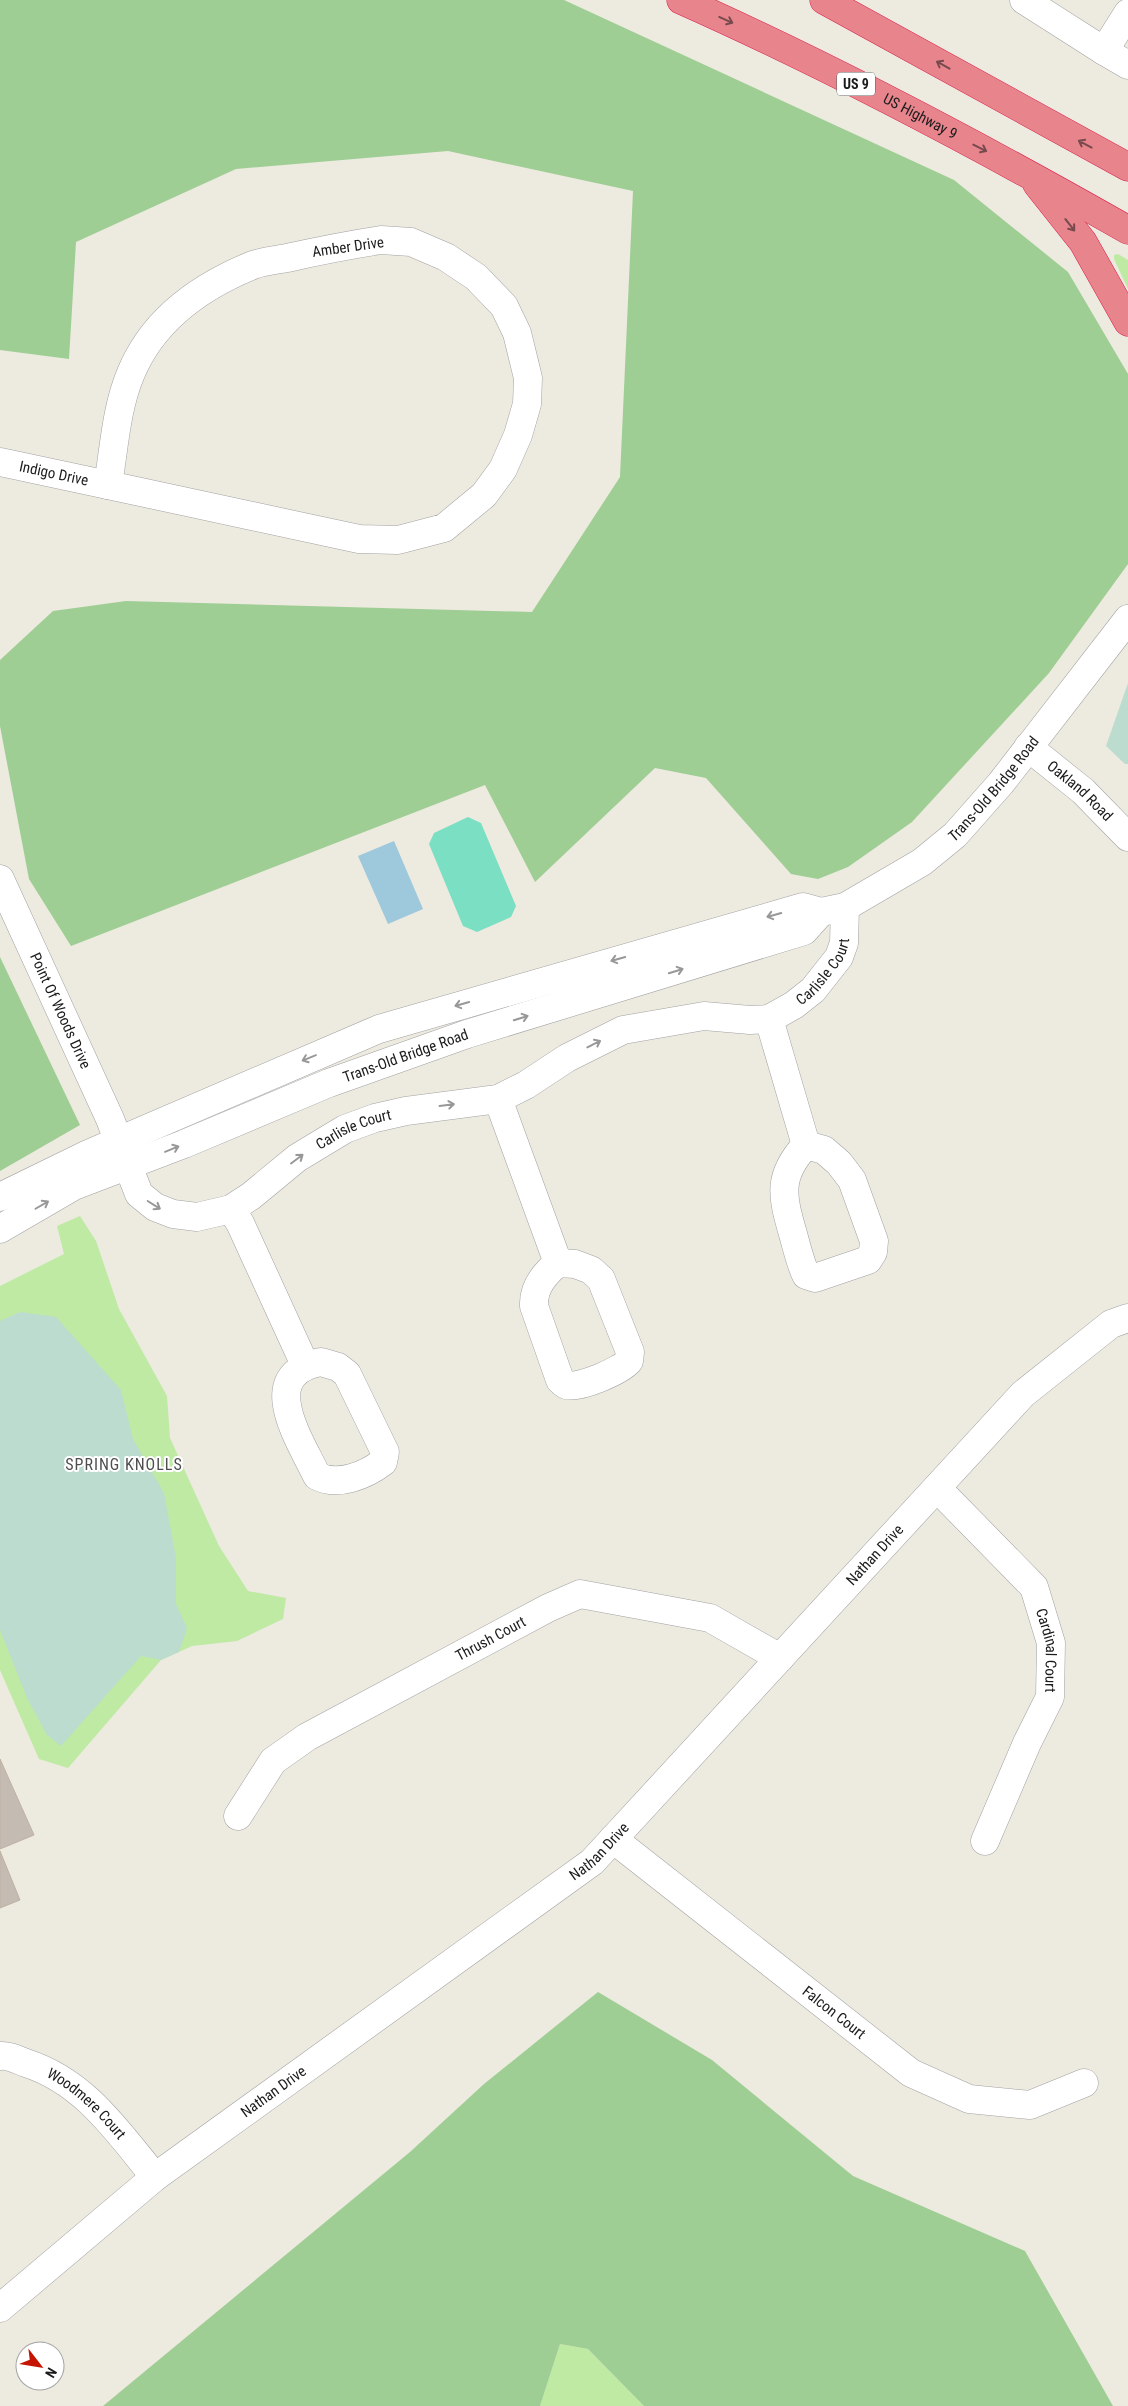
<svg xmlns="http://www.w3.org/2000/svg" width="1128" height="2406" font-family="'Roboto Condensed',sans-serif">
  <style>
    .grass { fill: #beeaa3 }
    .forest { fill: #9ece93 }
    .wetland { fill: #bcdcd0 }
    .pitch { fill: #7adfc3 }
    .water { fill: #9ec8dc }
    .building { fill: #c4bcb3; stroke: #bfb1a2 }
    .lines { fill: none; stroke-linecap: round; stroke-linejoin: round }
    .minor-casing { stroke: #a2a2a2; stroke-width: 29 }
    .highway-casing { stroke: #d91f4b; stroke-width: 29 }
    .minor { stroke: #fff; stroke-width: 28 }
    .highway { stroke: #e8848c; stroke-width: 28 }
    .oneway { stroke: #774a4e }
    .oneway2 { stroke: #989898 }
    .labels { text-anchor: middle; stroke-width: 4; stroke-linejoin: round; paint-order: stroke }
    .shield { fill: #fff; stroke: #5f5f5f; stroke-width: 1 }
    .shield-label { font-size: 14px; font-weight: bold; fill: #1b1b1b }
    .street-label { font-size: 15px; fill: #1b1b1b; stroke: #fff }
    .neighbourhood-label { font-size: 16px; letter-spacing: 1px; fill: #4e4e4e; stroke: #fff }
  </style>
  <rect width="100%" height="100%" fill="#edeadf"/>
  <g class="grass">
    <polygon points="1118,254 1128,260 1128,289 1114,259 1114,255"/>
    <polygon points="80,1216 96,1241 119,1309 167,1396 170,1438 219,1546 248,1591 286,1598 283,1619 237,1641 192,1646 161,1660 68,1768 39,1759 0,1670 0,1286 64,1254 57,1226"/>
    <polygon points="560,2344 588,2349 644,2406 540,2406"/>
  </g>
  <g class="forest">
    <polygon points="0,0 564,0 954,180 1068,272 1128,374 1128,564 1049,673 912,822 848,867 818,879 791,874 706,778 655,768 535,882 485,785 71,946 29,879 0,726 0,660 53,611 126,601 532,612 620,477 633,191 448,151 236,169 76,242 69,359 0,350"/>
    <polygon points="0,957 80,1125 0,1171"/>
    <polygon points="598,1992 712,2060 853,2176 1025,2251 1113,2406 644,2406 588,2349 560,2344 540,2406 103,2406 410,2152 484,2084"/>
  </g>
  <g class="wetland">
    <polygon points="1128,683 1128,764 1125,764 1106,746"/>
    <polygon points="20,1312 56,1317 121,1390 133,1439 164,1493 176,1558 176,1604 187,1628 179,1652 161,1660 141,1656 61,1746 47,1735 27,1698 0,1630 0,1321"/>
  </g>
  <polygon class="pitch" points="468,817 481,823 516,906 511,917 477,932 463,926 429,844 434,833"/>
  <polygon class="water" points="394,841 423,909 388,924 358,856"/>
  <g class="building">
    <polygon points="0,1759 34,1835 0,1849"/>
    <polygon points="0,1851 20,1900 0,1908"/>
  </g>
  <g class="lines">
    <defs>
      <g id="minor">
        <polyline points="1024,0 1104,51 1128,13"/>
        <polyline points="1104,51 1128,65"/>
        <path d="M 381,240 L 411,242 L 446,257 L 476,277 L 504,306 L 517,333 L 528,378 L 527,404 L 518,435 L 503,469 L 484,495 L 444,528 L 398,540 L 359,539 L 108,485 C 114,449 116,408 131,373 C 153,320 201,286 253,265 C 264,261 276,260 287,258 C 318,251 349,245 381,240 Z"/>
        <path id="s1" d="M 0,462 L 108,485"/>
        <path id="s2" d="M 1028,747 L 1083,791 L 1128,837"/>
        <path id="s3" d="M 0,879 L 110,1119 L 139,1194 L 155,1207 L 173,1214 L 197,1217 L 231,1209 L 251,1196 L 297,1158 L 345,1129 L 375,1118 L 406,1111 L 498,1099 L 526,1085 L 567,1058 L 623,1030 L 704,1016 L 750,1020 L 769,1019 L 794,1005 L 813,990 L 839,957 L 844,943 L 845,907"/>
        <polyline points="769,1019 806,1145"/>
        <polyline points="498,1099 558,1263"/>
        <path d="M 806,1145 L 824,1150 L 839,1163 L 852,1180 L 874,1241 L 873,1252 L 868,1260 L 815,1278 L 806,1275 C 800,1262 797,1248 793,1234 C 782,1196 777,1176 806,1145 Z"/>
        <path id="s4" d="M 0,1197 L 88,1154 L 379,1029 L 803,907 L 821,912 L 845,907 L 922,862 L 955,835 L 1001,783 L 1128,619"/>
        <polyline points="231,1209 240,1223 305,1365"/>
        <path id="s5" d="M 0,1229 L 74,1186 L 184,1144 L 329,1083 L 467,1034 L 804,931 L 821,912"/>
        <path d="M 558,1263 L 575,1264 L 591,1270 L 601,1279 L 630,1352 L 629,1361 C 620,1371 579,1389 566,1385 C 565,1385 561,1381 560,1380 L 534,1306 C 533,1288 544,1274 558,1263 Z"/>
        <path d="M 321,1362 L 338,1367 L 347,1374 L 385,1452 L 383,1462 C 366,1475 338,1487 317,1476 C 300,1440 255,1374 321,1362 Z"/>
        <path id="s6" d="M 937,1488 L 1034,1587 L 1051,1643 L 1050,1697 L 1027,1743 L 985,1841"/>
        <path id="s7" d="M 238,1816 L 273,1761 L 307,1737 L 548,1608 L 580,1594 L 710,1618 L 780,1658"/>
        <path id="s8" d="M 613,1839 L 911,2073 L 969,2099 L 1030,2105 L 1084,2083"/>
        <path id="s9" d="M 0,2056 C 8,2055 18,2060 26,2063 C 85,2082 117,2131 155,2177"/>
        <path id="s10" d="M 0,2308 L 155,2177 L 592,1862 L 1023,1394 L 1111,1324 L 1128,1318"/>
      </g>
      <g id="highway">
        <path id="s11" d="M 681,0 C 834,68 982,147 1128,230"/>
        <polyline points="824,0 1128,167"/>
        <polyline points="1037,184 1083,242 1128,322"/>
      </g>
    </defs>
    <use href="#minor" class="minor-casing"/>
    <use href="#highway" class="highway-casing"/>
    <use href="#minor" class="minor"/>
    <use href="#highway" class="highway"/>
  </g>
  <defs><path id="oneway-shaft" d="M-6 0H5M1.5-3L5.5 0L1.5 3" fill="none" stroke-width="1.6" stroke-linecap="round" stroke-linejoin="round" transform="scale(1.25)"/></defs>
  <g class="oneway">
    <use href="#oneway-shaft" transform="translate(726 20) rotate(24)"/>
    <use href="#oneway-shaft" transform="translate(943 65) rotate(-151)"/>
    <use href="#oneway-shaft" transform="translate(1085 144) rotate(-152)"/>
    <use href="#oneway-shaft" transform="translate(980 148) rotate(27)"/>
    <use href="#oneway-shaft" transform="translate(1070 225) rotate(52)"/>
  </g>
  <g class="oneway2">
    <use href="#oneway-shaft" transform="translate(774 915) rotate(164)"/>
    <use href="#oneway-shaft" transform="translate(618 959) rotate(164)"/>
    <use href="#oneway-shaft" transform="translate(676 971) rotate(-17)"/>
    <use href="#oneway-shaft" transform="translate(462 1004) rotate(164)"/>
    <use href="#oneway-shaft" transform="translate(521 1018) rotate(-17)"/>
    <use href="#oneway-shaft" transform="translate(594 1044) rotate(-27)"/>
    <use href="#oneway-shaft" transform="translate(309 1058) rotate(158)"/>
    <use href="#oneway-shaft" transform="translate(447 1105) rotate(-7)"/>
    <use href="#oneway-shaft" transform="translate(172 1149) rotate(-22)"/>
    <use href="#oneway-shaft" transform="translate(297 1159) rotate(-37)"/>
    <use href="#oneway-shaft" transform="translate(42 1205) rotate(-30)"/>
    <use href="#oneway-shaft" transform="translate(154 1205) rotate(32)"/>
  </g>
  <g class="labels">
    <rect class="shield" x="837" y="72.5" width="38" height="23" rx="4"/>
    <g class="shield-label">
      <text x="856" y="89">US 9</text>
    </g>
    <g class="street-label">
      <text dy="5" stroke="none"><textPath href="#s11" startOffset="266">US Highway 9</textPath></text>
      <text transform="translate(348 247) rotate(-8)" y="5">Amber Drive</text>
      <text dy="5" stroke="none"><textPath href="#s1" startOffset="55">Indigo Drive</textPath></text>
      <text dy="5" stroke="none"><textPath href="#s4" startOffset="1091">Trans-Old Bridge Road</textPath></text>
      <text dy="5" stroke="none"><textPath href="#s2" startOffset="68">Oakland Road</textPath></text>
      <text dy="5" stroke="none"><textPath href="#s3" startOffset="1104">Carlisle Court</textPath></text>
      <text dy="5" stroke="none"><textPath href="#s3" startOffset="145">Point Of Woods Drive</textPath></text>
      <text dy="5" stroke="none"><textPath href="#s5" startOffset="442">Trans-Old Bridge Road</textPath></text>
      <text dy="5" stroke="none"><textPath href="#s3" startOffset="591">Carlisle Court</textPath></text>
      <text dy="5" stroke="none"><textPath href="#s10" startOffset="1159">Nathan Drive</textPath></text>
      <text dy="5" stroke="none"><textPath href="#s7" startOffset="315">Thrush Court</textPath></text>
      <text dy="5" stroke="none"><textPath href="#s6" startOffset="204">Cardinal Court</textPath></text>
      <text dy="5" stroke="none"><textPath href="#s10" startOffset="754">Nathan Drive</textPath></text>
      <text dy="5" stroke="none"><textPath href="#s8" startOffset="281">Falcon Court</textPath></text>
      <text dy="5" stroke="none"><textPath href="#s10" startOffset="349">Nathan Drive</textPath></text>
      <text dy="5" stroke="none"><textPath href="#s9" startOffset="101">Woodmere Court</textPath></text>
    </g>
    <g class="neighbourhood-label">
      <text x="124" y="1470">SPRING KNOLLS</text>
    </g>
  </g>
  <g transform="translate(40 2366) rotate(121)"><circle r="24" fill="#ffffff" stroke="#a4a4a4"/>
  <path d="M0-4L9 19L0 12L-9 19Z" fill="#c51500"/>
  <text y="-8" font-size="14" font-weight="bold" text-anchor="middle" fill="#1b1b1b">N</text>
  </g>
</svg>
